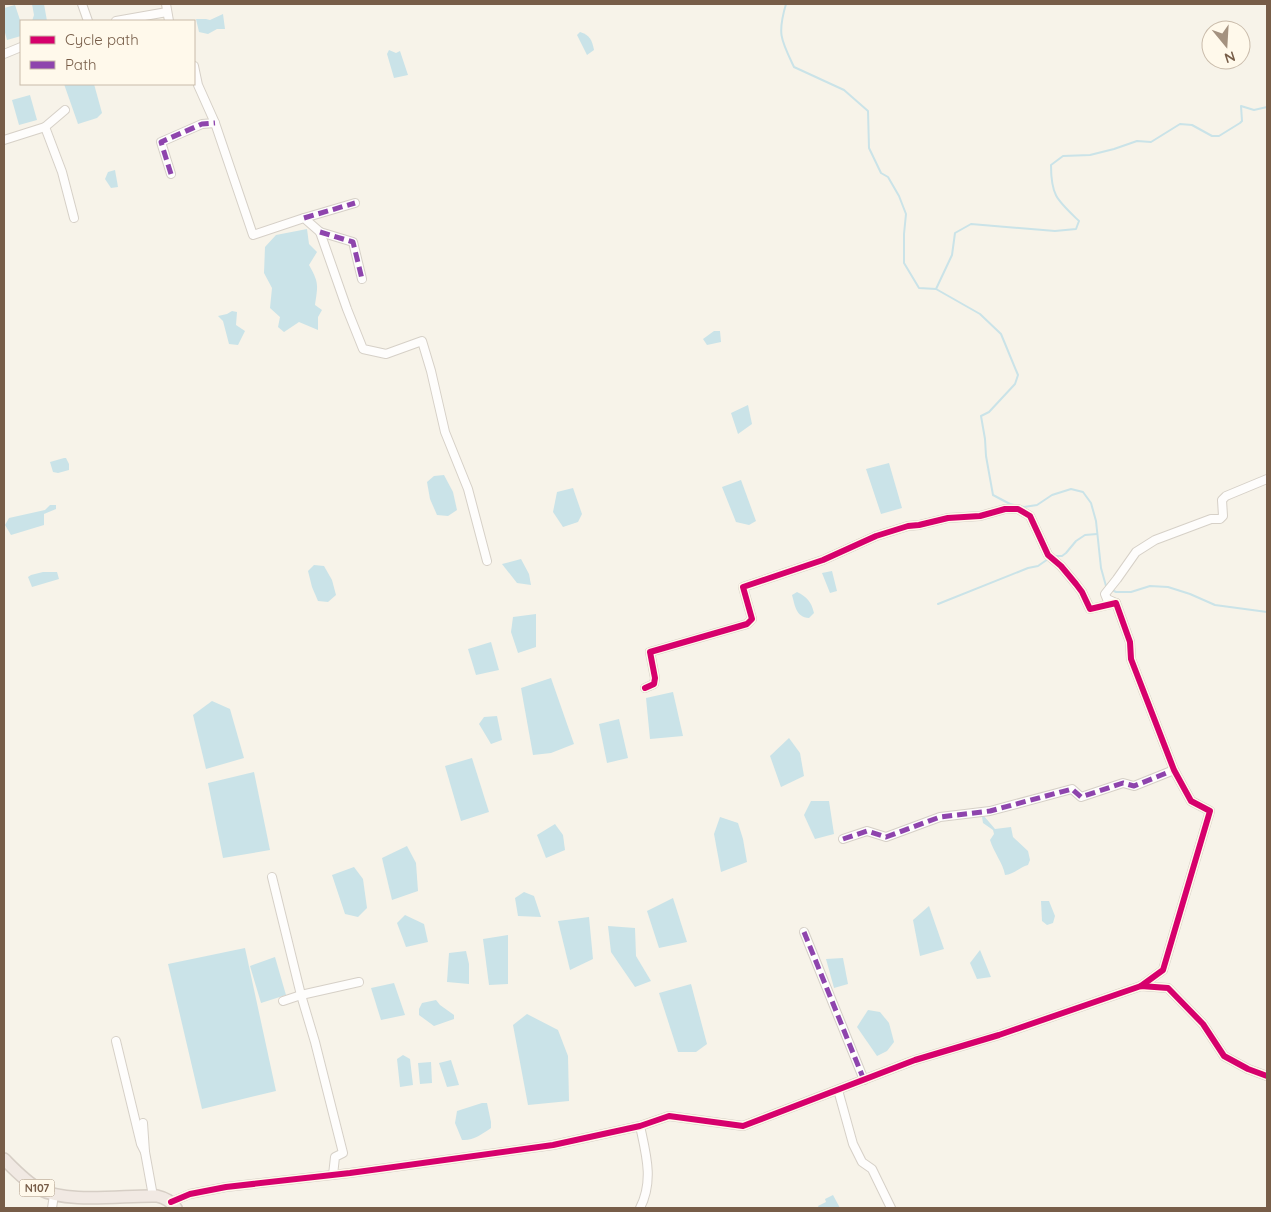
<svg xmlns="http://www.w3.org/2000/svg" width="1271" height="1212" font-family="Quicksand,sans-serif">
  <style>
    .water { fill: #cae3e8 }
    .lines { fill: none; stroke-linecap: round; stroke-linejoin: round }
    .stream { stroke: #cae3e8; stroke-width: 2 }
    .minor-casing { stroke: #d6d0c7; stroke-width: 10 }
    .highway-casing { stroke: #d6cec5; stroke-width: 14 }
    .minor { stroke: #fefdfc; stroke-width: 8 }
    .highway { stroke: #f1e9e3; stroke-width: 11 }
    .quiet { stroke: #8e44ad; stroke-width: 5; stroke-dasharray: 10 5; stroke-linecap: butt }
    .cycleway-casing { stroke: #fff9eb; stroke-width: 9 }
    .cycleway { stroke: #d6006c; stroke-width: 6 }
    .labels { text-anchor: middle; stroke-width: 4; stroke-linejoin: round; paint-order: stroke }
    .shield { fill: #fff9eb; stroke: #a08c79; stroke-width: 1 }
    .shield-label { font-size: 11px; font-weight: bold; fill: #775d48 }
  </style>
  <rect width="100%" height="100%" fill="#f7f3e9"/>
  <g class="water">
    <polygon points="32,4 44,4 47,21 32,21 34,15"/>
    <polygon points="15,5 21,23 21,36 7,40 4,29 4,8"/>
    <polygon points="223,14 225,29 217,29 208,34 199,32 196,19 206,19 210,20"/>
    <path d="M 580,32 C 590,35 592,40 594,50 L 587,55 L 577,35 Z"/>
    <polygon points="389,50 396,53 400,51 408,75 394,78 387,54"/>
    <polygon points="64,84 94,84 102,113 97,118 78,124"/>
    <polygon points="30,95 37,120 19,125 12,100"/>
    <polygon points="115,170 118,187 111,188 105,179 108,172"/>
    <path d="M 307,229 L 309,244 L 317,252 L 309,265 C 319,283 318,284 315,305 L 322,310 L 318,317 L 318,330 L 299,322 L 284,332 L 278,327 L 280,317 L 270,308 L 272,288 L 264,273 L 265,247 L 276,235 Z"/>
    <polygon points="232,311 237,312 236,325 245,331 238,345 229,344 223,321 218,316 227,314"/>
    <polygon points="714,331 720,331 721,342 707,345 703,339"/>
    <polygon points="748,405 752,424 738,434 731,413"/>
    <polygon points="64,458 66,458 69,464 69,470 58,473 53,472 50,462"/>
    <polygon points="889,463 902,508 881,514 866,469"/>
    <polygon points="444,475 453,492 457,510 448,516 437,515 430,499 427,482 434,476"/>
    <polygon points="741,480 756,521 749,525 736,522 722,487"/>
    <polygon points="573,488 582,514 578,522 563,527 553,512 557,492"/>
    <polygon points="50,505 56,505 56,509 44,514 44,525 11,535 5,525 9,518 45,510"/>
    <polygon points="521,559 529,574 531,585 517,583 502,564"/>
    <polygon points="314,565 324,566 332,580 336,595 328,602 318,601 312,587 308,571"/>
    <polygon points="832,571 837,591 830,593 822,573"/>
    <polygon points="43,572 57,572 59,579 32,587 28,577 31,575"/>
    <path d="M 797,592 C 807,597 811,601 814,613 L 809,618 C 796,617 795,606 792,595 Z"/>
    <polygon points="536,614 536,647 518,653 511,632 513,617"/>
    <polygon points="491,642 499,670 476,675 468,649"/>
    <polygon points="551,678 574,744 551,753 533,755 521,688"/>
    <polygon points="673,692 683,736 650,739 646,698"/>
    <polygon points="212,701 230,709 244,758 206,769 193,715"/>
    <polygon points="497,716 502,740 491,744 479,724 484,717"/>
    <polygon points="619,719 628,758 607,763 599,724"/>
    <polygon points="789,738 800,753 804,776 781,787 770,756"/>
    <polygon points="472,758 489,812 461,821 445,766"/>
    <polygon points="254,772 270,850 223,858 208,783"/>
    <polygon points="811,801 829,801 834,834 815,839 804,815"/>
    <path d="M 984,816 L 995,829 L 1011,827 L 1013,837 L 1028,851 L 1030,860 L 1028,865 C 1020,867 1013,875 1005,875 C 1003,863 994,853 990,840 L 994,834 L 993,830 L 983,823 L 982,817 Z"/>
    <polygon points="720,817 738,823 743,839 747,862 721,872 714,834"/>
    <polygon points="555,824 563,835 565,850 546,858 537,835"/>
    <polygon points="407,846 416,863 418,891 392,900 382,858"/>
    <polygon points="354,867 363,879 367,908 358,917 345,914 332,875"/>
    <polygon points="524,892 534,896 541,917 518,916 515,898"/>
    <polygon points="673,898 687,942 659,948 647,911"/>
    <polygon points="1041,901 1049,901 1055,916 1053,923 1047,925 1042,921"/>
    <polygon points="929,906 944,949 920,956 913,920"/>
    <polygon points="405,915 424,924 428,942 406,947 397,923"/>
    <polygon points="589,917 593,959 570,970 558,921"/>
    <polygon points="608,926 635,928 636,956 651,981 635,987 611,952"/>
    <polygon points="508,935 508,984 489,985 483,939"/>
    <polygon points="245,948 276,1091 202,1109 168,964"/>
    <polygon points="980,950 991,977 977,979 970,963"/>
    <polygon points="466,951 469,964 469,984 447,982 449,953"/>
    <polygon points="275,957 286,995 261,1003 250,966"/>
    <polygon points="843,958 848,984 834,988 826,959"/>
    <polygon points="394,983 405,1015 381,1020 371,988"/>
    <polygon points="691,984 707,1044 696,1052 678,1052 659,993"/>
    <polygon points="436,1000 440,1005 454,1015 454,1019 434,1026 419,1015 419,1009 422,1003"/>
    <polygon points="868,1010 880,1012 889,1023 894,1042 887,1051 877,1056 857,1027"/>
    <polygon points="527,1014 558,1030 568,1056 569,1101 528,1105 513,1025"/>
    <polygon points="403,1055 410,1059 413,1085 400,1087 397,1059"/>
    <polygon points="451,1060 459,1085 447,1087 439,1063"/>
    <polygon points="431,1062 432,1083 420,1084 418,1063"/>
    <path d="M 482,1103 L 487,1103 L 491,1122 L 491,1128 C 482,1134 473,1141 462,1140 L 455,1123 L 457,1111 Z"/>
    <polygon points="833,1195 840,1208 819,1208 818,1206 826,1202 825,1199"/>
  </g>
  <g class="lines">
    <g class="stream">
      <path d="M 786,4 C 777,34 781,40 794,67 L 844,90 L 868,111 L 869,148 L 881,173 L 888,177 L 899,196 L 906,214 L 904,234 L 904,263 L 919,288 L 936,289 L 980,314 L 1001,334 L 1018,375 L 1015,384 L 989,412 L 981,416 L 985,439 L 986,456 L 993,495 L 1010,504 L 1024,507 L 1037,505 L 1052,495 L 1071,489 L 1083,492 L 1091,503 L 1096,521 L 1101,568 L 1106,586 L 1108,587"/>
      <path d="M 936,289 L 952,255 L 955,233 L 971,224 L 1055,231 L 1076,229 L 1079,221 C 1057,200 1051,196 1051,165 L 1063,156 L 1090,155 L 1114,149 L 1137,141 L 1151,142 L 1180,124 L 1192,125 L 1212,136 L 1219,136 L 1240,123 L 1242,121 L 1241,106 L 1254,110 L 1267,107"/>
      <polyline points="1052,556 1062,556 1066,553 1076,541 1085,535 1097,534"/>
      <polyline points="1112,590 1116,592 1131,592 1150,586 1168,587 1190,594 1215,605 1267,612"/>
      <polyline points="938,604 1028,568 1038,566 1048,559"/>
    </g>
    <defs>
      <g id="minor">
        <polyline points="82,4 88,21"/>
        <polyline points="166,4 169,21"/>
        <polyline points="116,21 167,12"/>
        <polyline points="4,54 21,47"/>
        <polyline points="194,66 198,85 215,123 253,235 304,218 320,232 347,309 363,349 386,354 422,341 431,371 445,432 468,489 487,561"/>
        <polyline points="45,127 62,172 74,218"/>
        <polyline points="4,140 45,127 65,110"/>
        <polyline points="171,174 161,142 202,124 215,123"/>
        <polyline points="304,218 355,203"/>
        <polyline points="320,232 353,242 362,279"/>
        <polyline points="1116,603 1107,599 1105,594 1117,579 1136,552 1155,540 1211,519 1220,519 1223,516 1222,500 1226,496 1267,479"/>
        <polyline points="645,688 654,684 655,678 650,652 747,624 752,619 743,587 823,560 876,536 908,526 919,525 948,518 980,516 1005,509 1018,509 1030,516 1048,555 1061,566 1076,584 1082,592 1090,609 1116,603 1130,642 1131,659 1174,770 1191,801 1210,811 1163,970 1141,986"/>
        <polyline points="843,839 867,831 886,837 940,817 990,811 1072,789 1081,797 1123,783 1134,786 1174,770"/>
        <polyline points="272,877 301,995 315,1042 343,1153 335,1157 333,1175"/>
        <polyline points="804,932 864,1080"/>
        <polyline points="283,1001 301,995 359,982"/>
        <polyline points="116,1041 141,1144 145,1152"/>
        <polyline points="838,1090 853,1144 862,1162 872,1169 891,1208"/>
        <polyline points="143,1123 145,1152 153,1196"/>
        <path d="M 640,1126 C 646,1154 654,1181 640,1208"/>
        <polyline points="171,1202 190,1194 226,1187 350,1173 553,1145 640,1126 669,1116 743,1126 915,1060 999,1035 1141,986 1168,988 1203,1024 1224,1056 1248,1069 1267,1076"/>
        <polyline points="52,1208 54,1195"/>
      </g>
      <path id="highway" d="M 4,1159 C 14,1169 26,1182 39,1189 C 67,1204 124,1195 157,1196 C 166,1198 170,1201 176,1208"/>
    </defs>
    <use href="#minor" class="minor-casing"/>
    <use href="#highway" class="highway-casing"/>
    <use href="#minor" class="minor"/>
    <use href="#highway" class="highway"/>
    <g class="quiet">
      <polyline points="171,174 161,142 202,124 215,123"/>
      <polyline points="304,218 355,203"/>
      <polyline points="320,232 353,242 362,279"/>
      <polyline points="843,839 867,831 886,837 940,817 990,811 1072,789 1081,797 1123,783 1134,786 1174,770"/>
      <polyline points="804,932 864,1080"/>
    </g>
    <defs>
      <g id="cycleway">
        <polyline points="645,688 654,684 655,678 650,652 747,624 752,619 743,587 823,560 876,536 908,526 919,525 948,518 980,516 1005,509 1018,509 1030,516 1048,555 1061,566 1076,584 1082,592 1090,609 1116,603 1130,642 1131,659 1174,770 1191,801 1210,811 1163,970 1141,986"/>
        <polyline points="171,1202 190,1194 226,1187 350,1173 553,1145 640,1126 669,1116 743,1126 915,1060 999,1035 1141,986 1168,988 1203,1024 1224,1056 1248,1069 1267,1076"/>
      </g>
    </defs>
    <use href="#cycleway" class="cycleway-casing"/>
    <use href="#cycleway" class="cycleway"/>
  </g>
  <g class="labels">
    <rect class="shield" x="19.5" y="1179.5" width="35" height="17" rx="4"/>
    <g class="shield-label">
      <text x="37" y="1192">N107</text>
    </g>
  </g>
  <rect width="1271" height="1212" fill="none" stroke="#775d48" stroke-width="10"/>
  <rect x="20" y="20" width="175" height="65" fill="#fff9eb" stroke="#c9bbaa"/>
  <rect x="30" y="36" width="25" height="8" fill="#d6006c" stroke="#c9bbaa"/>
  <text x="65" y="45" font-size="15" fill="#775d48">Cycle path</text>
  <rect x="30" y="61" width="25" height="8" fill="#8e44ad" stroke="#c9bbaa"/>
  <text x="65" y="70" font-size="15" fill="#775d48">Path</text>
  <g transform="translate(1226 45) rotate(162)"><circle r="24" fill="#fff9eb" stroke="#c9bbaa"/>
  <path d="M0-4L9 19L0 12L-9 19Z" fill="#a49280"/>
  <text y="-8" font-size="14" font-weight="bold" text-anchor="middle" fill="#775d48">N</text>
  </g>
</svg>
